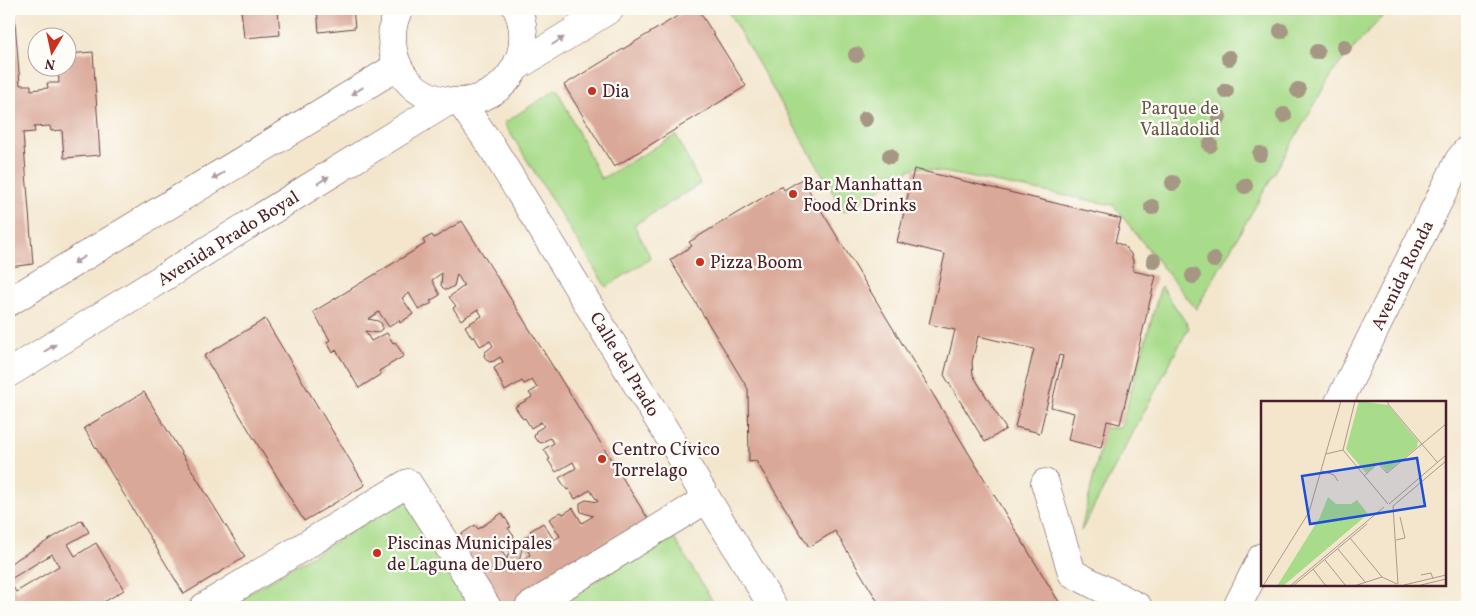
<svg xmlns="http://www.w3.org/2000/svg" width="1476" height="616" font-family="Vollkorn,serif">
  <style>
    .green { fill: #a8db8a; stroke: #797d5a }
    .building { fill: #daa898; fill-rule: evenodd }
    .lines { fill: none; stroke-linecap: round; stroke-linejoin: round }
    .minor-casing { stroke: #633d43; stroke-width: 29 }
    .minor { stroke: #fff; stroke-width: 28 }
    .tree { fill: #a59784 }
    .oneway { fill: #ae9aa0 }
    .poi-dot { fill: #c8321e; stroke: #fdfcf7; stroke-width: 2 }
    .labels { text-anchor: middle; stroke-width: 4.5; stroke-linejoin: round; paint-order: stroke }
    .poi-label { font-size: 18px; fill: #4a1f2b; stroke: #fdfcf7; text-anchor: start }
    .park-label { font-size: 18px; fill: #665748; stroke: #fdfcf7 }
    .street-label { font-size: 18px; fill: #4a1f2b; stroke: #fdfcf7 }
    .inset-road { fill: none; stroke: #af968c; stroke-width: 1 }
    .view { fill: #1d4ed8; fill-opacity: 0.15; stroke: #1d4ed8; stroke-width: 2.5 }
    .inset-edge { fill: none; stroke: #4a1f2b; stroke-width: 2.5 }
  </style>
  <rect width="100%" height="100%" fill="#fdfcf7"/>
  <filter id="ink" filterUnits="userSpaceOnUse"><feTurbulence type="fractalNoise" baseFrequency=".02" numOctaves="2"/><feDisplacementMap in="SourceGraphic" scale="10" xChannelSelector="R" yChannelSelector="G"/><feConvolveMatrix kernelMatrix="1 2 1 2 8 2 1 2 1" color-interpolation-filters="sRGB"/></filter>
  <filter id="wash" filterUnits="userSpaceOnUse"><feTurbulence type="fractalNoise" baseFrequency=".0096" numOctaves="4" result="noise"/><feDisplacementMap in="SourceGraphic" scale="20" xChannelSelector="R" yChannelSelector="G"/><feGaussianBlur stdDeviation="1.12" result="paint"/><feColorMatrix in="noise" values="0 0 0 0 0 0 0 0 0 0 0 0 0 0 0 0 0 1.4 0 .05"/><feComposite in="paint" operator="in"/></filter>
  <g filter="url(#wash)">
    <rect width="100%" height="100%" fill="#f3e6cd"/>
    <g class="green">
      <polygon points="736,9 1389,9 1334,70 1196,309 1113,205 917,167 911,169 844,212 729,13"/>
      <polygon points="557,89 601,179 676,135 700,184 634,225 651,258 606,287 504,123"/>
      <polygon points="1161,286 1189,327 1081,531 1105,428 1120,428 1122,423"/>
      <polygon points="406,499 473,607 226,607"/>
      <polygon points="672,535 716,607 552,607"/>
    </g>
    <g id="blocks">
      <g class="building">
        <polygon points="9,9 14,9 20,85 31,85 31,90 48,88 47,83 59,83 58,68 68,68 68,54 93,52 100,155 64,158 62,130 51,131 50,126 34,127 35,132 23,133 33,264 9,267"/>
        <polygon points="241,9 278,9 280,35 244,38"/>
        <polygon points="317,9 353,9 355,28 319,32"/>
        <polygon points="689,9 698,9 746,86 614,167 564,85"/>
        <polygon points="914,169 1121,219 1115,242 1124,246 1131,254 1133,261 1133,271 1156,276 1120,424 1107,421 1101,448 1068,440 1074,413 1051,407 1063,356 1059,355 1040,433 1015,427 1034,349 978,336 972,362 973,375 1006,429 985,442 944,375 955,330 929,324 945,254 897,242"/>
        <polygon points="802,179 846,251 1062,607 881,607 835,531 809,547 756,461 749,462 748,389 670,260 692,246 689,242 782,186 784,190"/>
        <polygon points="462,221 650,522 510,607 497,607 454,539 475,525 478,529 502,513 511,527 508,528 515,538 500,549 507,559 510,547 514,544 519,545 522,549 519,561 530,555 522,539 532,533 530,531 543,523 554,540 560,536 549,519 561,512 563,514 573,508 582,523 593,516 581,512 580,508 580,503 586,500 598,502 590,490 575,499 569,489 567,490 559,478 576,468 573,462 556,472 548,460 550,459 544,449 554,443 550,438 541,443 536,440 534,437 536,431 544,426 541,422 531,428 525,418 523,419 515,407 532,397 529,393 537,388 532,380 524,384 522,381 505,391 494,368 503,362 500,357 494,361 489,362 484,356 485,352 493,346 490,341 480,346 474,336 472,338 465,326 482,316 478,309 461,320 453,308 456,306 449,297 464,286 457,274 454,286 447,290 443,288 441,285 442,273 432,280 440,295 430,301 432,303 419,310 409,293 402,298 413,314 400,323 399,320 389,327 379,312 368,319 378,321 382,324 382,329 377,333 365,331 371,341 387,333 393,343 395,342 404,356 379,371 381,374 359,388 336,350 333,353 327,342 330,340 313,312 425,244 423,240 432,235 434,238"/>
        <polygon points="265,319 365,485 304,521 204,356"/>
        <polygon points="144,392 245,557 184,594 84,428"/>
        <path d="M 82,520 L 89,532 L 68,544 L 75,556 L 96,543 L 124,590 L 104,602 L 107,607 L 9,607 L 9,564 ZM 52,554 L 59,566 L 16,592 L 9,580 Z"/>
      </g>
    </g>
  </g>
  <g filter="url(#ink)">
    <use href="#blocks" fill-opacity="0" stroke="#633d43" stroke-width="1"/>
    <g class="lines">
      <defs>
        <g id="minor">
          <path d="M 399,9 C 394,18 392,28 392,38 C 393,112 495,126 520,57 C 525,42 524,23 517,9"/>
          <polyline points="516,67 610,9"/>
          <polyline points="461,103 492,147 773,607"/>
          <polyline points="9,302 398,66"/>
          <polyline points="9,373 447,102"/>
          <polyline points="1339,402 1459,160 1467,150"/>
          <polyline points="1045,483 1072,573 1138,607"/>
          <polyline points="204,607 408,483 487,607"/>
          <polyline points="529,607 707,499"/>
          <polyline points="1237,607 1262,557"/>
        </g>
      </defs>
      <use href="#minor" class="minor-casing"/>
      <use href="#minor" class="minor"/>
    </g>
    <g class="tree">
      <circle cx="1281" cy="31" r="8"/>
      <circle cx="1344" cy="47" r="8"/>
      <circle cx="1317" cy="52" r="8"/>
      <circle cx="856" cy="55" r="8"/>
      <circle cx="1229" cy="58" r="8"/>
      <circle cx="1298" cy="90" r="8"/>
      <circle cx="1226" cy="91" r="8"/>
      <circle cx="1284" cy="115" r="8"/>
      <circle cx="1219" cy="117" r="8"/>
      <circle cx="865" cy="119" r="8"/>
      <circle cx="1210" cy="145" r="8"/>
      <circle cx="1260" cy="154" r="8"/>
      <circle cx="890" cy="156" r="8"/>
      <circle cx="1173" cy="183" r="8"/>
      <circle cx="1245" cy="186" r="8"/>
      <circle cx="1152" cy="207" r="8"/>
      <circle cx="1214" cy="260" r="8"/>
      <circle cx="1154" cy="261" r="8"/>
      <circle cx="1193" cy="276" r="8"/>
    </g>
    <defs><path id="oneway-solid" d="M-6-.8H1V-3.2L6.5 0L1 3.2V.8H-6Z" transform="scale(1.25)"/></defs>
    <g class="oneway">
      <use href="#oneway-solid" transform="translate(558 41) rotate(-32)"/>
      <use href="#oneway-solid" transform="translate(357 91) rotate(149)"/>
      <use href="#oneway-solid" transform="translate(218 176) rotate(149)"/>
      <use href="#oneway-solid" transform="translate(323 180) rotate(-32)"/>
      <use href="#oneway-solid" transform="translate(79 260) rotate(149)"/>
      <use href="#oneway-solid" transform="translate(50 348) rotate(-32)"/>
    </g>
  </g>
  <g class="poi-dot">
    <circle cx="592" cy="91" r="5"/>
    <circle cx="793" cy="194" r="5"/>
    <circle cx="700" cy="262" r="5"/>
    <circle cx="602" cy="459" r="5"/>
    <circle cx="377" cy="553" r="5"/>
  </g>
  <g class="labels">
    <g class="poi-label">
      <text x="602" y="97">Dia</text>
      <text x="803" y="190">Bar Manhattan<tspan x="803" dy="21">Food &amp; Drinks</tspan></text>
      <text x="710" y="268">Pizza Boom</text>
      <text x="612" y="455">Centro Cívico<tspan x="612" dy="21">Torrelago</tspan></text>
      <text x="387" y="549">Piscinas Municipales<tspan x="387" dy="21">de Laguna de Duero</tspan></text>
    </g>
    <g class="park-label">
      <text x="1180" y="114">Parque de<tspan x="1180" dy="21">Valladolid</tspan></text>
    </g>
    <g class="street-label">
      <text transform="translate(228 238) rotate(-32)" y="6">Avenida Prado Boyal</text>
      <text transform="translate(1402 275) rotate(-64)" y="6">Avenida Ronda</text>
      <text transform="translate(625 364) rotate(59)" y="6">Calle del Prado</text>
    </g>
  </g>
  <g transform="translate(1261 401)">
    <rect width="185" height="185" fill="#f3e6cd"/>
    <path d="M 98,0 L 127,4 L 157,40 L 156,46 L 126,71 L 118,61 L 105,72 L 85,48 ZM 67,96 L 75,103 L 90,103 L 96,99 L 107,113 L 22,185 L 16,185 L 59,116 Z" fill="#a8db8a"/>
    <path class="inset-road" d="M 94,0 L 82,49 L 127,103M 127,0 L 127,3 L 176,61M 65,53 L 82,49M 61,70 L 73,74 L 77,80M 103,75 L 117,62 L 126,72 L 185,23M 128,103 L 185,54M 132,105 L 137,183M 132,105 L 185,60M 89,137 L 121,176M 135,139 L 144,137 L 139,116M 77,148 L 104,181M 64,159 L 85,185M 52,168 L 65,185M 160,174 L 170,172 L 172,178M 143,184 L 185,174M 2,185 L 48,111 L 80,0M 29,185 L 123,106M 32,185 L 106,123M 93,185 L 121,176 L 136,183M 156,185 L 185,178"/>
    <path class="view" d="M 156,57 L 164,105 L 49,123 L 41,75 Z"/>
    <rect width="185" height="185" class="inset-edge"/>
  </g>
  <rect width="1476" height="616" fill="none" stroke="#fdfcf7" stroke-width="30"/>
  <g transform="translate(52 52) rotate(189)"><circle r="24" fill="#fdfcf7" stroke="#b5a4a5"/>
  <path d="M0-4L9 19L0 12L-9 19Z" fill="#c8321e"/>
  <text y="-8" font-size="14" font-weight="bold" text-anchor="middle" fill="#4a1f2b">N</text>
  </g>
</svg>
